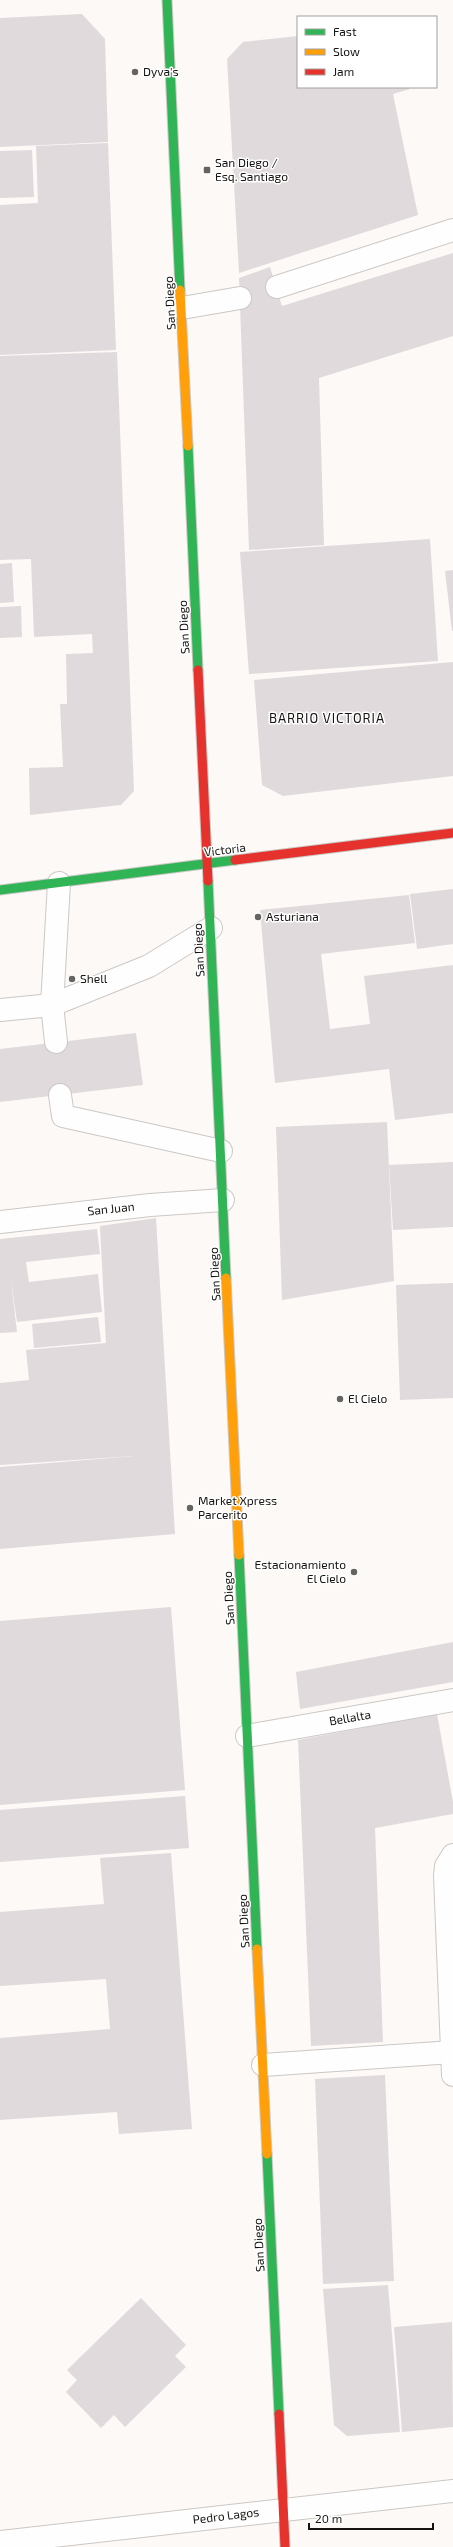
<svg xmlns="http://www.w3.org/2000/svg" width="453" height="2547" font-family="'Exo 2',sans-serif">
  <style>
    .building { fill: #e1dadd }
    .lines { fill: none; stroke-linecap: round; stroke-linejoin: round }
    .lane-casing { stroke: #cbc8c5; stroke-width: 24 }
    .street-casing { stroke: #cbc8c5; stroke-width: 24 }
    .fast-casing { stroke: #cbc8c5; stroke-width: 11 }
    .slow-casing { stroke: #cbc8c5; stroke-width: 11 }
    .jam-casing { stroke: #cbc8c5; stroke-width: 11 }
    .lane { stroke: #fffefe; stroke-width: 22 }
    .street { stroke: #fffefe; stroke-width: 22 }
    .fast { stroke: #30b455; stroke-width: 9 }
    .slow { stroke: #ff9f0a; stroke-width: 9 }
    .jam { stroke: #e5322d; stroke-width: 9 }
    .poi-dot { fill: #666461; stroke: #fff; stroke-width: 1.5 }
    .labels { text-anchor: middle; stroke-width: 3; stroke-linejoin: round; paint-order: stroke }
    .poi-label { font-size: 12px; fill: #161411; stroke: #fff; text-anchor: start }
    .street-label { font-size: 12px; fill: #161411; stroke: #fff }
    .neighbourhood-label { font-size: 13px; letter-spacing: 1px; fill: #161411; stroke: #fff }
  </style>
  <rect width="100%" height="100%" fill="#fcf9f6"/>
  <g class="building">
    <polygon points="82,14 105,39 108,142 0,147 0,18"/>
    <polygon points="298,36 298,87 409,87 410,89 393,94 418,215 239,273 227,59 243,42"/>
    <polygon points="108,143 116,350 0,355 0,205 38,203 36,146"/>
    <polygon points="32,150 34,197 0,198 0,151"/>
    <polygon points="453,253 453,336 319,378 324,545 249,550 239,278 270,267 282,306"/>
    <polygon points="117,352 134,791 121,805 30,815 29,768 63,767 60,704 67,704 66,654 93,653 92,634 34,637 31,559 0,560 0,356"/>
    <polygon points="430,539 438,661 249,674 240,552"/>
    <polygon points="12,563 14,602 0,603 0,564"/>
    <polygon points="453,570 453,631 452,631 445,571"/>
    <polygon points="21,606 22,637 0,638 0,607"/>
    <polygon points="453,662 453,776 283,796 262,785 254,680"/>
    <polygon points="453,889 453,944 417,949 410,894"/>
    <polygon points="409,895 415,943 321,954 330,1029 370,1024 364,976 453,965 453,1113 395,1120 389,1069 275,1083 260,910"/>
    <polygon points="136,1033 143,1085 0,1102 0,1049"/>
    <polygon points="387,1122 394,1281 282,1300 276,1127"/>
    <polygon points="453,1162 453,1227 393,1230 389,1165"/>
    <polygon points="156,1218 175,1534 0,1549 0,1467 135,1456 0,1465 0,1383 29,1380 26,1350 106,1343 100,1226"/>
    <polygon points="97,1229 100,1254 26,1262 29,1282 98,1274 102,1312 17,1322 11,1281 17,1332 0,1333 0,1239"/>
    <polygon points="453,1283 453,1398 400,1400 396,1285"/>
    <polygon points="98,1317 101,1342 34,1348 32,1324"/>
    <polygon points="171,1607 185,1790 0,1805 0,1621"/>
    <polygon points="453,1642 453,1682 300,1709 296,1672"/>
    <polygon points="437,1714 453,1802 453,1814 375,1828 383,2042 311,2046 298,1740"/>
    <polygon points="185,1796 189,1848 0,1862 0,1810"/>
    <polygon points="171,1853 192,2129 119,2134 117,2112 0,2120 0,2038 110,2029 106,1979 0,1986 0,1912 104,1904 100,1858"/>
    <polygon points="385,2075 394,2281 323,2284 315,2079"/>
    <polygon points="388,2285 400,2432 347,2436 334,2425 323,2289"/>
    <polygon points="141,2298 186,2345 175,2356 186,2367 125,2427 114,2415 101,2428 66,2392 77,2380 67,2370"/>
    <polygon points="452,2322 453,2427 402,2432 394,2327"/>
  </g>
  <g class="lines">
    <defs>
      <g id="lane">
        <polyline points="277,287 453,230"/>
        <polyline points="182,308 240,298"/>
        <polyline points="0,1010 52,1005 149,966 211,928"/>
        <polyline points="56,1042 52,1005 59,883"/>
        <polyline points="60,1095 63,1116 221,1151"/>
        <polyline points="453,1855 446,1866 445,1876 453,2075"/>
      </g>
      <g id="street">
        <polyline points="0,1222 150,1205 223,1200"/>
        <polyline points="247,1736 453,1700"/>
        <polyline points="263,2065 453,2052"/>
        <polyline points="0,2542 453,2491"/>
      </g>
      <g id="fast">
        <polyline points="167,0 180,290"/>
        <polyline points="188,446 198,670"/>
        <polyline points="208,881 226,1278"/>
        <polyline points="0,890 235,860"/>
        <polyline points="239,1555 257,1949"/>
        <polyline points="267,2154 279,2414"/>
      </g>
      <g id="slow">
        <polyline points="180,290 188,446"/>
        <polyline points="226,1278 239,1555"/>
        <polyline points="257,1949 267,2154"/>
      </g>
      <g id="jam">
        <polyline points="198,670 208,881"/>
        <polyline points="235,860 453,833"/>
        <polyline points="279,2414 285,2547"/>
      </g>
    </defs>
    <use href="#lane" class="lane-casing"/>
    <use href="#street" class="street-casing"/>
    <use href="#fast" class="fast-casing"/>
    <use href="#slow" class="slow-casing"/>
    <use href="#jam" class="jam-casing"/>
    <use href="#lane" class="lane"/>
    <use href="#street" class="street"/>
    <use href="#fast" class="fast"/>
    <use href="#slow" class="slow"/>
    <use href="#jam" class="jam"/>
  </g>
  <g class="poi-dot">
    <circle cx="135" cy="72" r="4"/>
    <rect x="203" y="166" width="8" height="8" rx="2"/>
    <circle cx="258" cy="917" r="4"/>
    <circle cx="72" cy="979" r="4"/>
    <circle cx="340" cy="1399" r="4"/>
    <circle cx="190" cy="1508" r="4"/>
    <circle cx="354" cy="1572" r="4"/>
  </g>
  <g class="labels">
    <g class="poi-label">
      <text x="143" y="76">Dyva's</text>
      <text x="215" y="167">San Diego /<tspan x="215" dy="14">Esq. Santiago</tspan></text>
      <text x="266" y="921">Asturiana</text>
      <text x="80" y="983">Shell</text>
      <text x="348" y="1403">El Cielo</text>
      <text x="198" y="1505">Market Xpress<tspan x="198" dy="14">Parcerito</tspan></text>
      <text x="346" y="1569" text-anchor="end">Estacionamiento<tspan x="346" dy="14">El Cielo</tspan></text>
    </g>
    <g class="street-label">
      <text transform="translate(170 303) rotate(-93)" y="4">San Diego</text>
      <text transform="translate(184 627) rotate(-93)" y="4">San Diego</text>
      <text transform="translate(225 850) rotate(-7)" y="4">Victoria</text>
      <text transform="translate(199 950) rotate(-93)" y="4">San Diego</text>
      <text transform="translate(111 1209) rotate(-6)" y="4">San Juan</text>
      <text transform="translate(215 1274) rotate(-93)" y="4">San Diego</text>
      <text transform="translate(229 1598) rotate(-93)" y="4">San Diego</text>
      <text transform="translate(350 1718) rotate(-10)" y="4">Bellalta</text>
      <text transform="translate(244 1921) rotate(-93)" y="4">San Diego</text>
      <text transform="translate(259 2245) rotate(-93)" y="4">San Diego</text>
      <text transform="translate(226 2516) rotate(-7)" y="4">Pedro Lagos</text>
    </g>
    <g class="neighbourhood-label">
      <text x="327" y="723">BARRIO VICTORIA</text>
    </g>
  </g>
  <rect x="297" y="16" width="140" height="72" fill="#ffffff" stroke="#a2a1a0"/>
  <rect x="305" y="29" width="20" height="6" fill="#30b455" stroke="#a2a1a0"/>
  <text x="333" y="36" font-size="12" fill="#161411">Fast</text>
  <rect x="305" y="49" width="20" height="6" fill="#ff9f0a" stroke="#a2a1a0"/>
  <text x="333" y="56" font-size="12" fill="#161411">Slow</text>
  <rect x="305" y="69" width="20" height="6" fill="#e5322d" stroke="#a2a1a0"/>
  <text x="333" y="76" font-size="12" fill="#161411">Jam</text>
  <path d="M309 2523v6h124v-6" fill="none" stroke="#161411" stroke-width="2"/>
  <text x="315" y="2523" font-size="12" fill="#161411" stroke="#ffffff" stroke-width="3" paint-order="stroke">20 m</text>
</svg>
